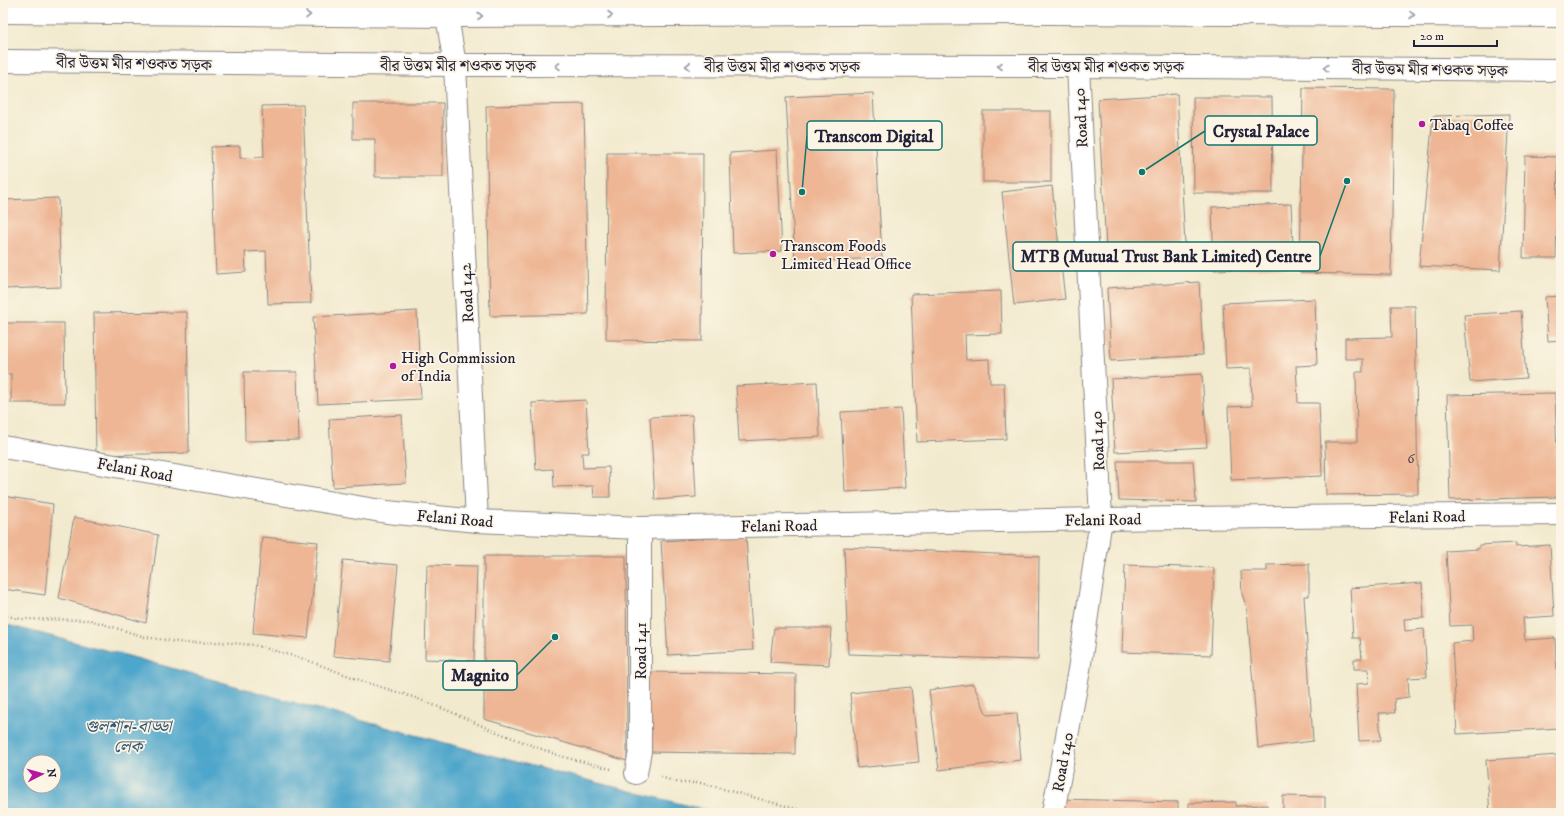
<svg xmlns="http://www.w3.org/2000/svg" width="1564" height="816" font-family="'IM FELL DW Pica','Noto Serif Bengali',serif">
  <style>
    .water { fill: #4ea6cb; stroke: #386483; fill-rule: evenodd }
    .building { fill: #eeb694 }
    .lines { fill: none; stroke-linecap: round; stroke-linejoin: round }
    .street-casing { stroke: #8a8684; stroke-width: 24 }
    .secondary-casing { stroke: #8a8684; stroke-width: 24 }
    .path { stroke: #8a8684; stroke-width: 2.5; stroke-dasharray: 1 3; stroke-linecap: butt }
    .street { stroke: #fff; stroke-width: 22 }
    .secondary { stroke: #fff; stroke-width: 22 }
    .oneway { stroke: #9c9ca7 }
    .poi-dot { fill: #b5179e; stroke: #fcf5e5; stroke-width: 1.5 }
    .labels { text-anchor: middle; stroke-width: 3.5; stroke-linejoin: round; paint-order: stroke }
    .number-label { font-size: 14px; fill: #554751 }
    .street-label { font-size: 16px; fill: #22223b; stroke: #fcf5e5 }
    .poi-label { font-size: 16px; fill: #22223b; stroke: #fcf5e5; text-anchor: start }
    .water-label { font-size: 17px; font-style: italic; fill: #345775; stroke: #fcf5e5 }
    .leader { fill: none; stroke: #0f766e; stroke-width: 1.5 }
    .callout-dot { fill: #0f766e; stroke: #fcf5e5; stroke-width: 1.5 }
    .callout { fill: #fcf5e5; stroke: #0f766e; stroke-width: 1.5 }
    .callout-label { font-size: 17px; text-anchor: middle; font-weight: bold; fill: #22223b }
  </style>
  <rect width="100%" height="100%" fill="#fcf5e5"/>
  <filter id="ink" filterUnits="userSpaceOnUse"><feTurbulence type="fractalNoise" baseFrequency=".025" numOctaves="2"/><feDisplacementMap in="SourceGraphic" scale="8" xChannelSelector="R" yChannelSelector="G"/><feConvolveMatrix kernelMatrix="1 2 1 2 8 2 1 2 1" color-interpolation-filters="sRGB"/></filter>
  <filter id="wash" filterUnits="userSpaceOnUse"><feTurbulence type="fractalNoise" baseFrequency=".012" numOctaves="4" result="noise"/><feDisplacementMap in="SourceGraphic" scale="16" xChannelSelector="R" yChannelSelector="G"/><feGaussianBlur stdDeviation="0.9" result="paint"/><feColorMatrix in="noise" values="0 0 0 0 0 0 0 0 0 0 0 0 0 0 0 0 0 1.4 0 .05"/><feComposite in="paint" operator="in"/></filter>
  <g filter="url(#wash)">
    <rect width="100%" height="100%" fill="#f2eace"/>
    <path class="water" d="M 3,624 L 125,655 L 292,702 L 509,760 L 717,813 L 3,813 ZM 30,762 L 54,762 L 54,786 L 30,786 Z"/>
    <g id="blocks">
      <g class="building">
        <polygon points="1303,88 1394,89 1391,275 1300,273"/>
        <polygon points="873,93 882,258 795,262 786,97"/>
        <polygon points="1177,94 1185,245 1106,249 1098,99"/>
        <polygon points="1193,97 1272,97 1273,193 1194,193"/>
        <polygon points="353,103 443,103 443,177 375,177 375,139 353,139"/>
        <polygon points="584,104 588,314 490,316 486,106"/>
        <polygon points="303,105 311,303 268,304 266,251 245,252 246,272 216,274 211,147 240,146 240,158 264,157 262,106"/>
        <rect x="983" y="111" width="68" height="71"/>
        <polygon points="1509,114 1500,270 1419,266 1433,116"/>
        <polygon points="777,150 782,251 733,253 730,153"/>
        <polygon points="607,153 703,153 702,341 606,340"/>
        <polygon points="1525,156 1558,157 1556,258 1523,258"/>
        <polygon points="1052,186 1065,299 1014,305 1002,192"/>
        <polygon points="58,198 61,287 3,289 3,200"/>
        <polygon points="1291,204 1294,267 1214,270 1212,207"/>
        <polygon points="1199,282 1203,355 1111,361 1107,288"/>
        <polygon points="1001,291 1002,334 965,335 966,360 989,359 990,383 1004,383 1006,439 917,442 911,294"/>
        <polygon points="1561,296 1561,340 1548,341 1545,297"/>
        <polygon points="1315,299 1317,365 1296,366 1298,403 1319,403 1322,476 1231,480 1228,407 1252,406 1251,368 1226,369 1223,303"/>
        <polygon points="1391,306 1415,306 1418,494 1326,495 1325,442 1357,442 1356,372 1363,372 1363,359 1345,359 1345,338 1392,337"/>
        <polygon points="417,311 421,399 318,404 313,317"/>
        <polygon points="1521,311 1526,378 1470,382 1464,315"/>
        <polygon points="187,312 189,453 96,455 94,313"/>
        <polygon points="3,323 64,323 65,403 11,403 11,374 3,374"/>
        <polygon points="244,372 297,372 299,440 245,441"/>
        <polygon points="1202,374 1207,447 1115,452 1111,379"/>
        <polygon points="817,382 820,437 739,441 736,386"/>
        <polygon points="1555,393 1558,497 1450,500 1447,395"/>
        <polygon points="586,400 589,453 582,453 583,468 609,467 610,497 594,497 593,486 554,487 553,469 536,470 532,403"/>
        <polygon points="901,409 905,488 845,492 841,412"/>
        <polygon points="402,415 406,483 333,487 329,419"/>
        <polygon points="692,415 696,497 655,500 650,417"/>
        <polygon points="1117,461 1193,461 1196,502 1119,500"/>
        <polygon points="3,496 53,504 45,595 3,589"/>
        <polygon points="74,517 158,535 146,623 59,598"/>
        <polygon points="746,536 753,650 668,655 661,541"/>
        <polygon points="262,537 318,542 308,638 253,633"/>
        <polygon points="1516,543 1516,547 1550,545 1554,616 1523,618 1525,640 1555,638 1560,728 1457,734 1452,643 1473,641 1472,625 1450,626 1446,551 1479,549 1479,545"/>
        <polygon points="844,547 1039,556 1038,660 848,654"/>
        <polygon points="484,556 626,556 627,761 484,719"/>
        <polygon points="343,560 398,565 389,661 333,656"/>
        <polygon points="1309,564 1309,596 1304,596 1313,741 1258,748 1247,608 1242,594 1241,571 1267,571 1267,565"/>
        <polygon points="427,565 477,566 474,661 425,659"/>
        <polygon points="1125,565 1214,568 1211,655 1122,652"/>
        <polygon points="1422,583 1424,618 1404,619 1405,631 1424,629 1427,677 1408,678 1409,697 1394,699 1395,713 1379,713 1381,740 1359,741 1356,684 1369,683 1368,669 1354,669 1354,659 1362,659 1360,638 1353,638 1350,588"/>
        <polygon points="774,628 831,628 829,665 770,662"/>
        <polygon points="647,672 796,674 795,754 646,752"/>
        <polygon points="973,684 987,715 1017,713 1021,760 939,770 929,690"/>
        <polygon points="911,687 919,762 857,768 850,693"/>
        <polygon points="1558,755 1561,813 1490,813 1486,760"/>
        <polygon points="1283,796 1325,797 1325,813 1283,813"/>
        <polygon points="1060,799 1178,802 1178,813 1060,813"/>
        <polygon points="1236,802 1236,806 1267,805 1268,813 1189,813 1189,803"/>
      </g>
    </g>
  </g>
  <g filter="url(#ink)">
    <use href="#blocks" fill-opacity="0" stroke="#8a8684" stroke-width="1"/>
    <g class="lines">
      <defs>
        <g id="street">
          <polyline points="446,3 447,16 455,65 477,521"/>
          <polyline points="3,447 387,512 477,521 640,528 1101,519 1561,514"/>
          <polyline points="636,773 640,751 640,528"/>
          <polyline points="1053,813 1079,670 1101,519 1078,66"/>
        </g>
        <g id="secondary">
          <polyline points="3,12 447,16 1047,13 1561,16"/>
          <polyline points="3,61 455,65 1078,66 1561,70"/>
        </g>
      </defs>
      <use href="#street" class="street-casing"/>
      <use href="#secondary" class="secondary-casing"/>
      <g class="path">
        <polyline points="3,615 21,619 90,620 145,637 185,643 220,642 254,645 304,659 365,682 413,697 449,711 489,729 560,756 611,769"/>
        <polyline points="661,777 679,783 701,783 811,813"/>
      </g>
      <use href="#street" class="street"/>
      <use href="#secondary" class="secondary"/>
    </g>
    <defs><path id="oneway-chevron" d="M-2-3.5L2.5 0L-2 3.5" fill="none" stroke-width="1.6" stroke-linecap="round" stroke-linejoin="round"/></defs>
    <g class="oneway">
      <use href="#oneway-chevron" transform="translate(308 15)"/>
      <use href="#oneway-chevron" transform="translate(610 15)"/>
      <use href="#oneway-chevron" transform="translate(1412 15)"/>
      <use href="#oneway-chevron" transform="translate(480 16)"/>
      <use href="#oneway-chevron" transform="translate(558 66) rotate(-180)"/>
      <use href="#oneway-chevron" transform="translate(688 66) rotate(-180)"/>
      <use href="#oneway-chevron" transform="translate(1000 66) rotate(-180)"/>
      <use href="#oneway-chevron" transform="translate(1326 68) rotate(-179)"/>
    </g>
  </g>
  <g class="poi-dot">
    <circle cx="1422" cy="124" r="4"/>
    <circle cx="773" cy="254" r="4"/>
    <circle cx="393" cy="366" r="4"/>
  </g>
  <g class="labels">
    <g class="number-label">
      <text x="1411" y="463">6</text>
    </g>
    <g class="street-label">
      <text transform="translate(134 63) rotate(1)" y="6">বীর উত্তম মীর শওকত সড়ক</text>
      <text x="458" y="71">বীর উত্তম মীর শওকত সড়ক</text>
      <text x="782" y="72">বীর উত্তম মীর শওকত সড়ক</text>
      <text x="1106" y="72">বীর উত্তম মীর শওকত সড়ক</text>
      <text transform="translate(1430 69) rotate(1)" y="6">বীর উত্তম মীর শওকত সড়ক</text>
      <text transform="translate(1080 118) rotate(-93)" y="6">Road 140</text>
      <text transform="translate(466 293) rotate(-93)" y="6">Road 142</text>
      <text transform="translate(1097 441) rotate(-93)" y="6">Road 140</text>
      <text transform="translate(135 469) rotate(10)" y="6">Felani Road</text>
      <text transform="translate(1427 516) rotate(-1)" y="6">Felani Road</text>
      <text transform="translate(455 518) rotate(5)" y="6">Felani Road</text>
      <text transform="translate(1103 519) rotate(-1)" y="6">Felani Road</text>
      <text transform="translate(779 525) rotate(-1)" y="6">Felani Road</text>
      <text transform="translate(640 651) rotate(-90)" y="6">Road 141</text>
      <text transform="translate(1062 762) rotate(-80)" y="6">Road 140</text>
    </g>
    <g class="poi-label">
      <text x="1430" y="130">Tabaq Coffee</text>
      <text x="781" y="251">Transcom Foods<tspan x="781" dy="18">Limited Head Office</tspan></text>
      <text x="401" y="363">High Commission<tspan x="401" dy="18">of India</tspan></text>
    </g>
    <g class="water-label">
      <text x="128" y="732">গুলশান-বাড্ডা<tspan x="128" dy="20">লেক</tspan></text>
    </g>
  </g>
  <path class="leader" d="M1142 172L1205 131M802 192L807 136M1347 181L1320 256M555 637L517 675"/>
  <g class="callout-dot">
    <circle cx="1142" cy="172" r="4"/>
    <circle cx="802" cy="192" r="4"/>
    <circle cx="1347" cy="181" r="4"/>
    <circle cx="555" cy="637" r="4"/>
  </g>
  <g class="callout">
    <rect x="1205" y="116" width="112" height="29" rx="4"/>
    <rect x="807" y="121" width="135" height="29" rx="4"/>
    <rect x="1013" y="242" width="307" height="29" rx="4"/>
    <rect x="443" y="661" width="74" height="29" rx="4"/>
  </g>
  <g class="callout-label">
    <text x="1261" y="137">Crystal Palace</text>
    <text x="874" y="142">Transcom Digital</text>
    <text x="1166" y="262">MTB (Mutual Trust Bank Limited) Centre</text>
    <text x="480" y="681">Magnito</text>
  </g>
  <rect width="1564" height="816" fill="none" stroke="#fcf5e5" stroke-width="16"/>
  <g transform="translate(42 774) rotate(84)"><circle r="19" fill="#fcf5e5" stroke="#a5a1a1"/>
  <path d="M0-3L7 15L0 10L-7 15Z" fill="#b5179e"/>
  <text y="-6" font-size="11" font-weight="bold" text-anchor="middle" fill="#22223b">N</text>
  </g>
  <path d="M1414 40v6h83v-6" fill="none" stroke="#22223b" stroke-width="2"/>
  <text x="1420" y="40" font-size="12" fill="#22223b" stroke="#fcf5e5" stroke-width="3" paint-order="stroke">20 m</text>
</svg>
